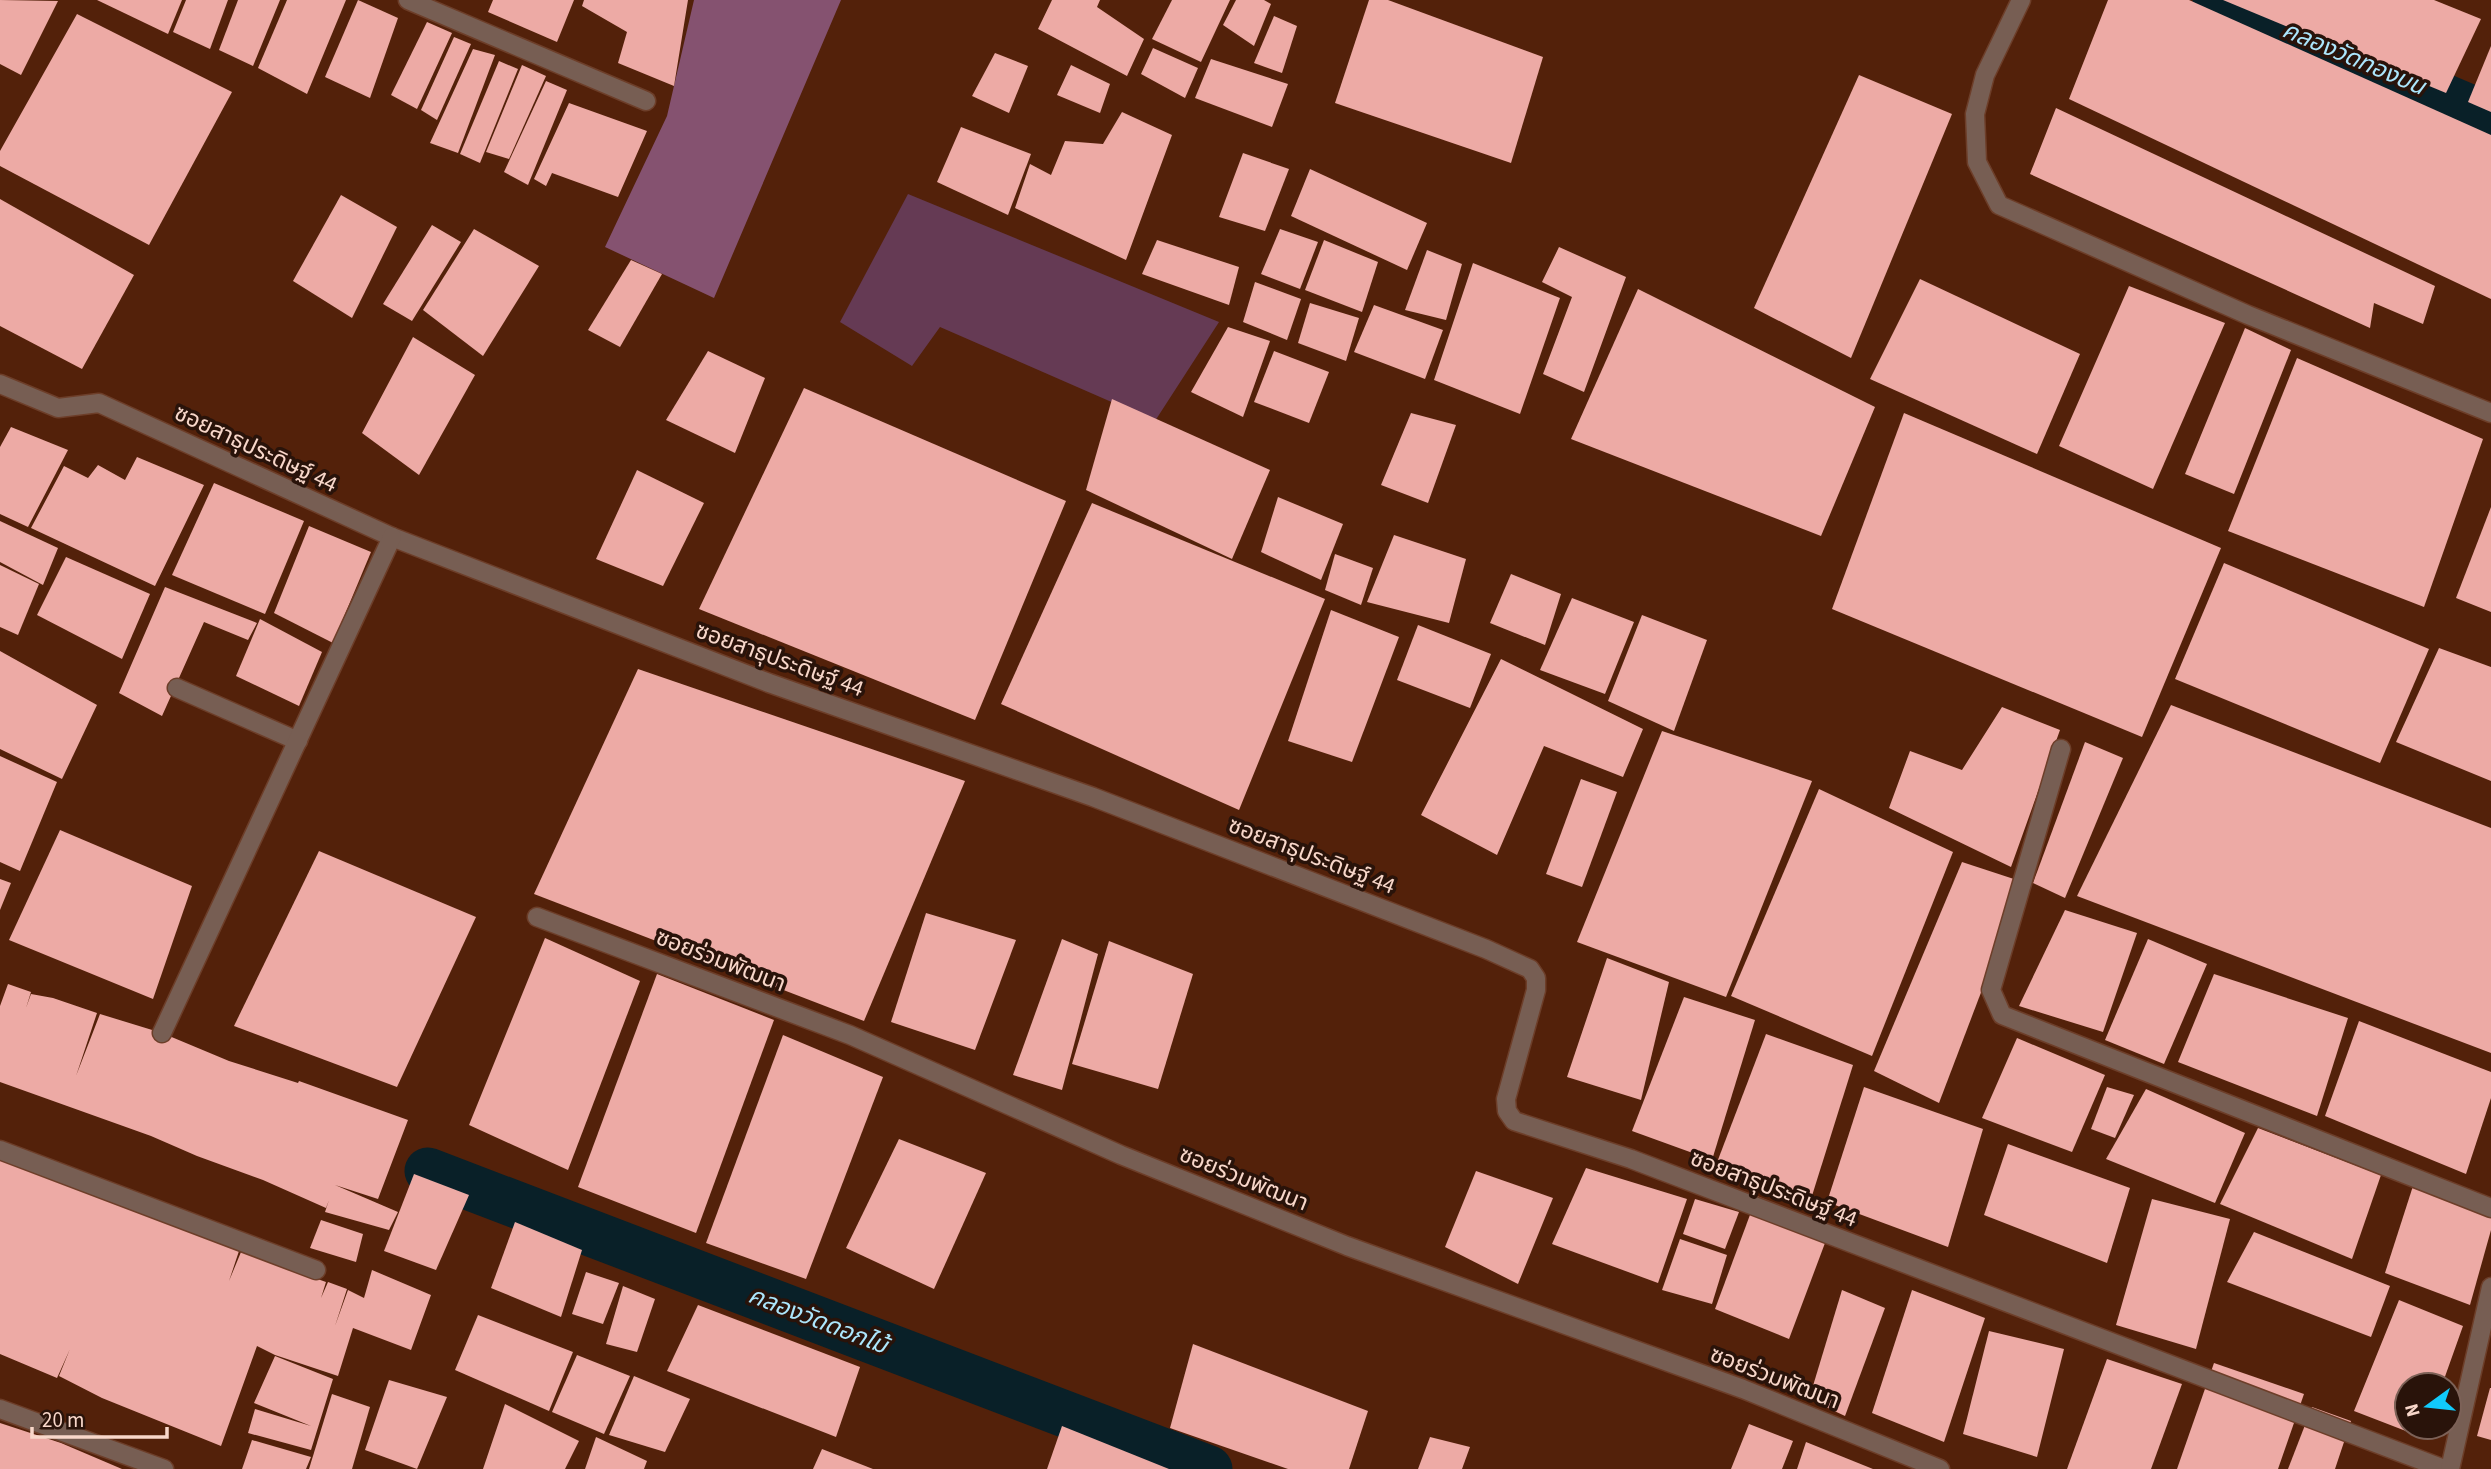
<svg xmlns="http://www.w3.org/2000/svg" width="2491" height="1469" font-family="'Source Sans 3','Noto Sans Thai',sans-serif">
  <style>
    .green { fill: #653a54 }
    .forest { fill: #855270 }
    .lines { fill: none; stroke-linecap: round; stroke-linejoin: round }
    .canal { stroke: #092028; stroke-width: 47 }
    .building { fill: #edaaa5 }
    .minor-casing { stroke: #6d3e29; stroke-width: 21 }
    .minor { stroke: #775e53; stroke-width: 18 }
    .labels { text-anchor: middle; stroke-width: 7; stroke-linejoin: round; paint-order: stroke }
    .street-label { font-size: 23px; fill: #f8d7ca; stroke: #29130a }
    .water-label { font-size: 24px; font-style: italic; fill: #ace6fc; stroke: #29130a }
  </style>
  <rect width="100%" height="100%" fill="#53210a"/>
  <polygon class="green" points="908,194 1219,322 1155,421 940,327 912,366 840,322"/>
  <polygon class="forest" points="694,0 841,0 714,298 605,247 667,116"/>
  <g class="lines">
    <g class="canal">
      <polyline points="2216,0 2491,117"/>
      <polyline points="428,1171 1209,1469"/>
    </g>
  </g>
  <g class="building">
    <polygon points="0,0 58,1 21,75 0,64"/>
    <polygon points="97,0 182,0 168,34"/>
    <polygon points="186,0 228,0 210,49 173,32"/>
    <polygon points="238,0 280,0 253,66 219,50"/>
    <polygon points="287,0 346,0 307,94 258,68"/>
    <polygon points="358,0 398,18 370,98 325,77"/>
    <polygon points="493,0 574,0 557,42 488,12"/>
    <polygon points="584,0 688,0 674,86 618,63 627,32 582,6"/>
    <polygon points="1052,0 1100,0 1097,7 1144,39 1127,76 1038,29"/>
    <polygon points="1172,0 1230,0 1201,62 1152,39"/>
    <polygon points="1236,0 1264,0 1271,4 1254,46 1223,25"/>
    <polygon points="1369,0 1388,0 1543,57 1511,163 1335,103"/>
    <polygon points="2108,0 2189,0 2491,135 2491,299 2069,99"/>
    <polygon points="2223,0 2434,0 2481,19 2446,93"/>
    <polygon points="77,14 232,92 149,245 0,166 0,151"/>
    <polygon points="1274,16 1297,26 1282,73 1254,63"/>
    <polygon points="427,22 452,33 417,109 391,95"/>
    <polygon points="454,37 471,44 437,120 421,110"/>
    <polygon points="2491,46 2491,112 2468,102"/>
    <polygon points="1153,48 1198,68 1185,98 1141,74"/>
    <polygon points="473,49 495,55 458,153 430,143"/>
    <polygon points="995,53 1028,66 1009,113 972,96"/>
    <polygon points="1211,59 1288,84 1272,127 1195,98"/>
    <polygon points="499,61 518,69 480,163 460,154"/>
    <polygon points="522,65 546,76 509,159 486,152"/>
    <polygon points="1071,65 1110,84 1100,113 1057,95"/>
    <polygon points="1859,75 1952,114 1851,358 1754,308"/>
    <polygon points="546,81 567,90 528,185 504,172"/>
    <polygon points="569,103 647,131 618,197 552,173 546,186 534,179"/>
    <polygon points="2056,108 2435,286 2423,324 2374,303 2370,328 2030,174"/>
    <polygon points="1122,112 1172,135 1126,260 1015,208 1030,164 1051,175 1065,141 1103,144"/>
    <polygon points="961,127 1031,154 1008,215 937,182"/>
    <polygon points="1243,153 1289,169 1265,231 1219,217"/>
    <polygon points="1310,169 1427,223 1407,270 1291,216"/>
    <polygon points="341,195 397,227 352,318 293,281"/>
    <polygon points="0,199 134,275 82,369 0,326"/>
    <polygon points="432,225 461,242 412,321 383,304"/>
    <polygon points="474,229 539,266 483,356 423,310"/>
    <polygon points="1280,229 1318,242 1300,289 1261,274"/>
    <polygon points="1157,240 1239,267 1229,305 1142,274"/>
    <polygon points="1324,240 1378,262 1362,312 1305,290"/>
    <polygon points="1559,247 1626,277 1584,392 1543,374 1572,297 1542,282"/>
    <polygon points="1427,250 1462,264 1446,320 1405,310"/>
    <polygon points="631,260 662,274 620,347 588,330"/>
    <polygon points="1473,263 1560,298 1520,414 1434,380"/>
    <polygon points="1920,279 2080,354 2037,454 1870,379"/>
    <polygon points="1255,282 1301,299 1287,340 1243,322"/>
    <polygon points="2129,286 2225,323 2153,489 2059,446"/>
    <polygon points="1638,289 1875,407 1821,536 1571,439"/>
    <polygon points="1310,303 1359,318 1346,361 1298,343"/>
    <polygon points="1374,305 1443,330 1425,379 1354,352"/>
    <polygon points="1228,327 1270,341 1243,417 1191,392"/>
    <polygon points="2245,328 2291,350 2234,494 2185,474"/>
    <polygon points="413,337 475,375 419,475 362,433"/>
    <polygon points="708,351 765,378 735,453 666,420"/>
    <polygon points="1274,351 1329,372 1309,423 1254,402"/>
    <polygon points="2297,358 2483,439 2424,607 2228,531"/>
    <polygon points="804,388 1066,501 975,720 699,609"/>
    <polygon points="1112,399 1270,470 1232,559 1086,490"/>
    <polygon points="1411,413 1456,425 1428,503 1381,485"/>
    <polygon points="1904,413 2221,548 2142,737 1832,609"/>
    <polygon points="11,427 68,450 28,527 0,514 0,447"/>
    <polygon points="137,457 204,485 155,586 31,528 64,466 88,478 98,465 125,480"/>
    <polygon points="637,470 704,503 663,586 596,559"/>
    <polygon points="214,483 304,521 265,614 172,575"/>
    <polygon points="1278,497 1343,524 1321,580 1261,552"/>
    <polygon points="1092,503 1325,599 1239,810 1001,704"/>
    <polygon points="2491,507 2491,612 2456,598"/>
    <polygon points="0,521 58,548 43,585 0,562"/>
    <polygon points="309,526 371,552 333,643 274,613"/>
    <polygon points="1394,535 1466,559 1449,623 1367,602"/>
    <polygon points="1335,554 1373,568 1361,605 1325,590"/>
    <polygon points="66,557 150,594 122,659 37,615"/>
    <polygon points="2224,563 2429,649 2380,763 2175,679"/>
    <polygon points="0,565 39,584 18,635 0,627"/>
    <polygon points="1511,574 1561,594 1545,645 1490,623"/>
    <polygon points="165,587 257,623 248,640 204,622 162,716 119,693"/>
    <polygon points="1572,598 1634,622 1605,694 1540,670"/>
    <polygon points="1331,610 1399,637 1352,762 1288,741"/>
    <polygon points="1642,615 1707,640 1674,731 1608,701"/>
    <polygon points="260,619 322,652 299,706 236,676"/>
    <polygon points="1418,625 1491,654 1470,708 1397,680"/>
    <polygon points="2439,648 2491,667 2491,781 2396,742"/>
    <polygon points="0,651 97,705 62,779 0,749"/>
    <polygon points="1501,659 1643,729 1623,777 1544,746 1497,855 1421,815"/>
    <polygon points="638,669 965,781 864,1021 534,894"/>
    <polygon points="2171,705 2491,828 2491,1053 2077,896"/>
    <polygon points="2002,707 2060,730 2011,867 1889,808 1910,751 1962,770"/>
    <polygon points="1662,731 1812,781 1726,997 1577,942"/>
    <polygon points="2085,742 2123,758 2065,898 2033,883"/>
    <polygon points="0,756 57,782 20,871 0,862"/>
    <polygon points="1581,779 1617,792 1582,887 1546,874"/>
    <polygon points="1819,789 1953,852 1872,1056 1731,996"/>
    <polygon points="60,830 192,886 153,999 9,940"/>
    <polygon points="319,851 476,917 397,1087 234,1026"/>
    <polygon points="1962,862 2023,882 1939,1103 1874,1071"/>
    <polygon points="0,879 11,883 0,910"/>
    <polygon points="2065,910 2137,933 2103,1032 2019,1006"/>
    <polygon points="926,913 1016,940 975,1050 891,1022"/>
    <polygon points="545,938 640,981 568,1170 469,1125"/>
    <polygon points="1062,939 1098,954 1062,1090 1013,1075"/>
    <polygon points="2148,939 2207,964 2164,1064 2105,1040"/>
    <polygon points="1109,941 1193,974 1158,1089 1072,1064"/>
    <polygon points="1607,958 1669,982 1641,1100 1567,1077"/>
    <polygon points="657,974 774,1020 696,1233 578,1187"/>
    <polygon points="2214,974 2348,1018 2317,1116 2178,1062"/>
    <polygon points="8,984 31,992 26,1008 31,994 53,998 97,1013 76,1076 100,1014 162,1033 229,1061 298,1083 299,1081 408,1120 378,1199 335,1185 398,1212 389,1230 325,1212 329,1200 326,1208 263,1180 197,1156 151,1136 0,1082 0,1006"/>
    <polygon points="1684,997 1755,1020 1712,1160 1632,1131"/>
    <polygon points="2359,1021 2491,1072 2491,1098 2466,1174 2325,1116"/>
    <polygon points="1766,1034 1853,1065 1811,1199 1716,1165"/>
    <polygon points="783,1035 883,1077 806,1279 706,1243"/>
    <polygon points="2017,1038 2105,1075 2072,1152 1982,1118"/>
    <polygon points="1864,1087 1983,1129 1948,1247 1827,1202"/>
    <polygon points="2107,1087 2134,1095 2115,1138 2091,1129"/>
    <polygon points="2146,1089 2245,1133 2215,1203 2106,1159"/>
    <polygon points="2258,1128 2381,1175 2352,1259 2220,1204"/>
    <polygon points="899,1139 986,1173 934,1289 846,1248"/>
    <polygon points="2008,1144 2130,1188 2107,1263 1984,1215"/>
    <polygon points="0,1159 239,1251 229,1281 241,1252 326,1282 321,1298 328,1282 347,1289 335,1326 348,1290 364,1298 372,1270 431,1295 411,1350 353,1328 338,1376 275,1355 257,1346 221,1446 102,1398 59,1376 70,1349 57,1378 0,1354"/>
    <polygon points="1586,1168 1687,1199 1658,1283 1552,1244"/>
    <polygon points="1476,1171 1553,1198 1518,1284 1445,1247"/>
    <polygon points="414,1174 469,1195 436,1270 384,1251"/>
    <polygon points="2413,1186 2491,1216 2491,1230 2470,1305 2385,1273"/>
    <polygon points="1757,1196 1831,1227 1789,1339 1715,1309"/>
    <polygon points="1695,1199 1739,1212 1725,1249 1683,1234"/>
    <polygon points="2152,1199 2230,1219 2196,1349 2116,1325"/>
    <polygon points="321,1220 363,1234 356,1262 310,1248"/>
    <polygon points="515,1222 582,1250 561,1317 491,1288"/>
    <polygon points="2254,1232 2390,1286 2371,1337 2227,1282"/>
    <polygon points="1680,1239 1727,1255 1712,1304 1662,1290"/>
    <polygon points="586,1272 619,1283 603,1324 572,1314"/>
    <polygon points="623,1286 655,1299 637,1352 606,1344"/>
    <polygon points="1842,1290 1885,1308 1845,1416 1809,1399"/>
    <polygon points="1912,1290 1985,1318 1944,1442 1872,1413"/>
    <polygon points="2399,1300 2463,1326 2442,1385 2407,1385 2407,1427 2428,1427 2424,1438 2354,1411"/>
    <polygon points="698,1305 860,1367 836,1437 667,1371"/>
    <polygon points="478,1315 573,1352 549,1411 455,1370"/>
    <polygon points="1989,1331 2064,1349 2037,1457 1963,1434"/>
    <polygon points="1193,1344 1368,1411 1349,1469 1288,1469 1170,1428"/>
    <polygon points="577,1355 630,1376 604,1434 552,1412"/>
    <polygon points="275,1356 333,1379 311,1450 248,1433 255,1409 311,1426 254,1403"/>
    <polygon points="2107,1359 2182,1384 2151,1469 2067,1469"/>
    <polygon points="2214,1363 2304,1394 2278,1469 2177,1469"/>
    <polygon points="634,1376 690,1399 665,1452 609,1435"/>
    <polygon points="389,1380 447,1397 417,1469 365,1450"/>
    <polygon points="2490,1388 2491,1388 2491,1440 2477,1436"/>
    <polygon points="332,1394 370,1407 352,1469 309,1469"/>
    <polygon points="505,1404 579,1441 565,1469 483,1469"/>
    <polygon points="2312,1407 2351,1421 2335,1469 2288,1469"/>
    <polygon points="0,1423 61,1443 122,1469 0,1469"/>
    <polygon points="1749,1424 1793,1441 1782,1469 1731,1469"/>
    <polygon points="1062,1426 1169,1469 1047,1469"/>
    <polygon points="596,1437 647,1461 644,1469 585,1469"/>
    <polygon points="1430,1437 1470,1447 1462,1469 1418,1469"/>
    <polygon points="252,1440 311,1457 306,1469 242,1469"/>
    <polygon points="1806,1442 1873,1469 1797,1469"/>
    <polygon points="822,1449 873,1469 813,1469"/>
  </g>
  <g class="lines">
    <defs>
      <g id="minor">
        <polyline points="408,0 646,101"/>
        <polyline points="2021,0 1985,75 1975,114 1977,162 1999,205 2248,315 2491,413"/>
        <polyline points="0,384 58,408 99,403 392,537 769,683 1093,797 1486,949 1530,969 1536,978 1536,990 1506,1099 1507,1111 1514,1121 1631,1159 2444,1469"/>
        <polyline points="177,688 298,741"/>
        <polyline points="2061,749 1991,990 2002,1015 2491,1208"/>
        <polyline points="537,917 850,1035 1121,1155 1347,1246 1743,1389 1940,1469"/>
        <polyline points="162,1033 392,537"/>
        <polyline points="0,1150 316,1270"/>
        <polyline points="0,1409 164,1469"/>
        <polyline points="2450,1469 2491,1287"/>
      </g>
    </defs>
    <use href="#minor" class="minor-casing"/>
    <use href="#minor" class="minor"/>
  </g>
  <g class="labels">
    <g class="street-label">
      <text transform="translate(256 448) rotate(25)" y="8">ซอยสาธุประดิษฐ์ 44</text>
      <text transform="translate(780 659) rotate(20)" y="8">ซอยสาธุประดิษฐ์ 44</text>
      <text transform="translate(1312 855) rotate(21)" y="8">ซอยสาธุประดิษฐ์ 44</text>
      <text transform="translate(721 960) rotate(21)" y="8">ซอยร่วมพัฒนา</text>
      <text transform="translate(1244 1178) rotate(22)" y="8">ซอยร่วมพัฒนา</text>
      <text transform="translate(1774 1188) rotate(21)" y="8">ซอยสาธุประดิษฐ์ 44</text>
      <text transform="translate(1775 1377) rotate(21)" y="8">ซอยร่วมพัฒนา</text>
    </g>
    <g class="water-label">
      <text transform="translate(2354 58) rotate(23)" y="8">คลองวัดทองบน</text>
      <text transform="translate(818 1320) rotate(21)" y="8">คลองวัดดอกไม้</text>
    </g>
  </g>
  <g transform="translate(2428 1406) rotate(255)"><circle r="33" fill="#29130a" stroke="#7c6157" stroke-width="2"/>
  <path d="M0-5L12 26L0 18L-12 26Z" fill="#11cafb"/>
  <text y="-10" font-size="19" font-weight="bold" text-anchor="middle" fill="#f8d7ca">N</text>
  </g>
  <path d="M32 1427v10h135v-10" fill="none" stroke="#f8d7ca" stroke-width="3.5"/>
  <text x="42" y="1427" font-size="21" fill="#f8d7ca" stroke="#29130a" stroke-width="5" paint-order="stroke">20 m</text>
</svg>
